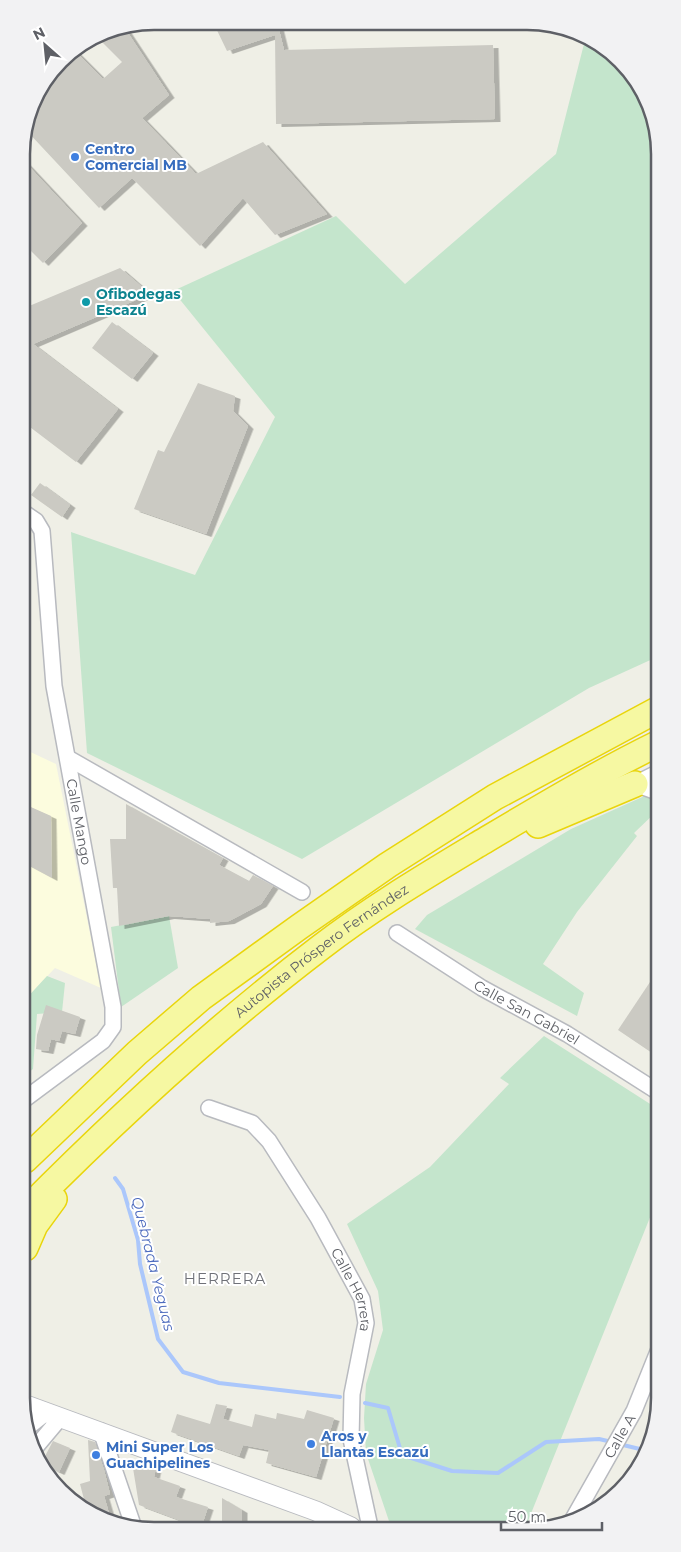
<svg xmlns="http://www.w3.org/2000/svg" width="681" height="1552" font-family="Montserrat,sans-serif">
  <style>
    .commercial { fill: #fcfcde }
    .green { fill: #c4e5cc }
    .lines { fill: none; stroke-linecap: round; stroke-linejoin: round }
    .stream { stroke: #abc7fb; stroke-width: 4 }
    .building { fill: #cbcac3; filter: url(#shadow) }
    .minor-casing { stroke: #b8babf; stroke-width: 18 }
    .tertiary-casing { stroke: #b8babf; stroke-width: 21 }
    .trunk-casing { stroke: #e9d50c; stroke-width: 28 }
    .minor { stroke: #fff; stroke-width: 15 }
    .tertiary { stroke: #fff; stroke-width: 19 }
    .trunk { stroke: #f6f8a2; stroke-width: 25 }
    .shop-dot { fill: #3f7fe0; stroke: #fff; stroke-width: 2 }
    .culture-dot { fill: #0f9aa8; stroke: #fff; stroke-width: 2 }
    .labels { text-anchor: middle; stroke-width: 4; stroke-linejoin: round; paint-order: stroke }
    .shop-label { font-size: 14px; font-weight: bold; fill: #366cbe; stroke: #fff; text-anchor: start }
    .culture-label { font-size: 14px; font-weight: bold; fill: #0d838f; stroke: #fff; text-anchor: start }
    .street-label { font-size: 14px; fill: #5e6066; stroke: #fff }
    .water-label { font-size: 15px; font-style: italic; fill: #4e6cbe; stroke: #fff }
    .neighbourhood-label { font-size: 15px; letter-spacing: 1px; fill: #6f7178; stroke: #fff }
    .rim { fill: none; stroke: #5e6066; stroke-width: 2.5 }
  </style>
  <defs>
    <filter id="shadow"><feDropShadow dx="5.5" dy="3" stdDeviation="0" flood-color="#0004"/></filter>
  </defs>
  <rect width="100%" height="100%" fill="#efefe6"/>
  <polygon class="commercial" points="24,749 56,764 101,988 55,968 24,1001"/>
  <g class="green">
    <polygon points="585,40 615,54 655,120 657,657 589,688 302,859 87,753 71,532 195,575 275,417 173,291 336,216 405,284 556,154"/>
    <polygon points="649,794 657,796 657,811 634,833 637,836 577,912 543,964 584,993 577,1016 415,929 427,915 571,829"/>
    <polygon points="169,916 178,968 121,1007 111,927"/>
    <polygon points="47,976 65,983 62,1012 37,1014 33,1069 25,1075 24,1001"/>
    <polygon points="544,1036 658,1109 659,1195 526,1526 391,1527 366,1453 364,1418 366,1384 383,1330 378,1291 347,1224 430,1167 509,1084 500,1078"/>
  </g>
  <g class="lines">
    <g class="stream">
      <polyline points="115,1178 123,1189 138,1240 140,1264 158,1339 183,1372 219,1383 340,1397"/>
      <polyline points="365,1403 388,1408 402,1455 452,1471 498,1473 546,1442 599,1439 612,1442"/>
      <polyline points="619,1444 648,1451"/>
    </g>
  </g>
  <g class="building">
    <polygon points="213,22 277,22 284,50 493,45 495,119 276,124 275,35 227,51"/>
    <polygon points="124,27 169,95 142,118 196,174 263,142 327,214 275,235 243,198 200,246 132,178 99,208 26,130 35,95 66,54 74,50 103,79 122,62 96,36 104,31"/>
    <polygon points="22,159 82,223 43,263 22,242"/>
    <polygon points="120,268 150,294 33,344 118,409 76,462 22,421 22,309"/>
    <polygon points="112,322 153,353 132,379 92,348"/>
    <polygon points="198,383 235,396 233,411 248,426 206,534 134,509 158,450 164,452"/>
    <polygon points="40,483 70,505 62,517 31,495"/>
    <polygon points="24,804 51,816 52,878 24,863"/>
    <polygon points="126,804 223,858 219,865 249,881 253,875 273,886 261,904 229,921 210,923 210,919 169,916 119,926 117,888 113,888 110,839 126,839"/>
    <polygon points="658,970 658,1057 618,1030"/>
    <polygon points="46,1005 80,1017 75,1034 62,1031 59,1041 51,1039 48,1051 36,1049 37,1035"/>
    <polygon points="216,1404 227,1406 223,1419 252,1427 255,1414 276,1419 277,1413 304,1419 307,1410 334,1418 316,1477 266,1463 269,1450 243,1445 239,1456 171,1432 177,1414 210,1424"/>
    <polygon points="88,1440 95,1442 104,1470 110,1494 104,1496 111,1520 86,1507 80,1484 90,1481"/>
    <polygon points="53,1441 70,1448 59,1472 48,1467 43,1460"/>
    <polygon points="132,1462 156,1468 154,1477 180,1486 176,1497 208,1507 201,1528 139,1505"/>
    <polygon points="222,1498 242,1510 242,1528 222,1528"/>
  </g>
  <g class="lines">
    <defs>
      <g id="minor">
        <path id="s1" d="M 23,512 L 36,521 L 42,531 L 54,686 L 113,1007 L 113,1027 L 103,1041 L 25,1099"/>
        <polyline points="68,758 302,892"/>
        <polyline points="635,784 657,773"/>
        <polyline points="635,784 657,792"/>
        <path id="s2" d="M 397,933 L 482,988 L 567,1034 L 658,1092"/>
        <path id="s3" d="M 209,1108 L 252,1123 L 269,1141 L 318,1218 L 362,1299 L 366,1323 L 352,1394 L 351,1439 L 370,1527"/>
        <polyline points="26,1429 46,1413"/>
        <polyline points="101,1431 134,1528"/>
        <polyline points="35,1448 61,1417"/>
        <path id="s4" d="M 573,1519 L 634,1411 L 659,1349"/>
      </g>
      <polyline id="tertiary" points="26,1405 316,1511 351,1527"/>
      <g id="trunk">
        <polyline points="538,825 635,784"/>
        <polyline points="25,1160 137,1053 201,998 299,927 388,865 495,797 657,710"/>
        <path id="s5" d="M 25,1211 C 118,1117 216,1027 321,947 C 370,909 424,877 477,845 C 536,810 596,774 657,744"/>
        <polyline points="25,1248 35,1225 54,1199"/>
      </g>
    </defs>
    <use href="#minor" class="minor-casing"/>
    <use href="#tertiary" class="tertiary-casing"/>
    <use href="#trunk" class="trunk-casing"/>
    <use href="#minor" class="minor"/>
    <use href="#tertiary" class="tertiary"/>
    <use href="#trunk" class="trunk"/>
  </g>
  <g class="shop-dot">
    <circle cx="75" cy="157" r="5"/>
    <circle cx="311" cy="1444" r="5"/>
    <circle cx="96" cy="1455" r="5"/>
  </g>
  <circle class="culture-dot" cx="86" cy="302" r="5"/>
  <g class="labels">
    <g class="shop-label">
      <text x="85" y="154">Centro<tspan x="85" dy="16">Comercial MB</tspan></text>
      <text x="321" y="1441">Aros y<tspan x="321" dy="16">Llantas Escazú</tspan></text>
      <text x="106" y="1452">Mini Super Los<tspan x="106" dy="16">Guachipelines</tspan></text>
    </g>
    <g class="culture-label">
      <text x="96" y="299">Ofibodegas<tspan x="96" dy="16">Escazú</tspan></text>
    </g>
    <g class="street-label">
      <text dy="5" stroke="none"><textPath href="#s1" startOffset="321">Calle Mango</textPath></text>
      <text dy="5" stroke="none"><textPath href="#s5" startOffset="395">Autopista Próspero Fernández</textPath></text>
      <text dy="5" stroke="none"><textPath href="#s2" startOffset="152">Calle San Gabriel</textPath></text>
      <text dy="5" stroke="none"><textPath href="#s3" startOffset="242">Calle Herrera</textPath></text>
      <text dy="5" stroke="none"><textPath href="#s4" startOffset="95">Calle A</textPath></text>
    </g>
    <g class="water-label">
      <text transform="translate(153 1264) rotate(76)" y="5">Quebrada Yeguas</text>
    </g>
    <g class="neighbourhood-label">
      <text x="225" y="1284">HERRERA</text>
    </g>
  </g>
  <path d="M0 0H681V1552H0ZM154 30H527A124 124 0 0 1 651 154V1398A124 124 0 0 1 527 1522H154A124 124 0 0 1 30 1398V154A124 124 0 0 1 154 30Z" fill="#f2f2f3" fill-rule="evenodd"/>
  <path class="rim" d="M154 30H527A124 124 0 0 1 651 154V1398A124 124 0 0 1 527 1522H154A124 124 0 0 1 30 1398V154A124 124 0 0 1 154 30Z"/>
  <g transform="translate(45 45) rotate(333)" stroke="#ffffff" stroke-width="4" paint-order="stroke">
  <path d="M0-4L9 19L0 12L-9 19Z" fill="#5e6066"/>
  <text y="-8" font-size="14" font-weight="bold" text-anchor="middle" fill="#5e6066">N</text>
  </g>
  <path d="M501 1522v8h101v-8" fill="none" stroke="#5e6066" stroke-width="2.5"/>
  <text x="508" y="1522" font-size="15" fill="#5e6066" stroke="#ffffff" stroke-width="4" paint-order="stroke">50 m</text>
</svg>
